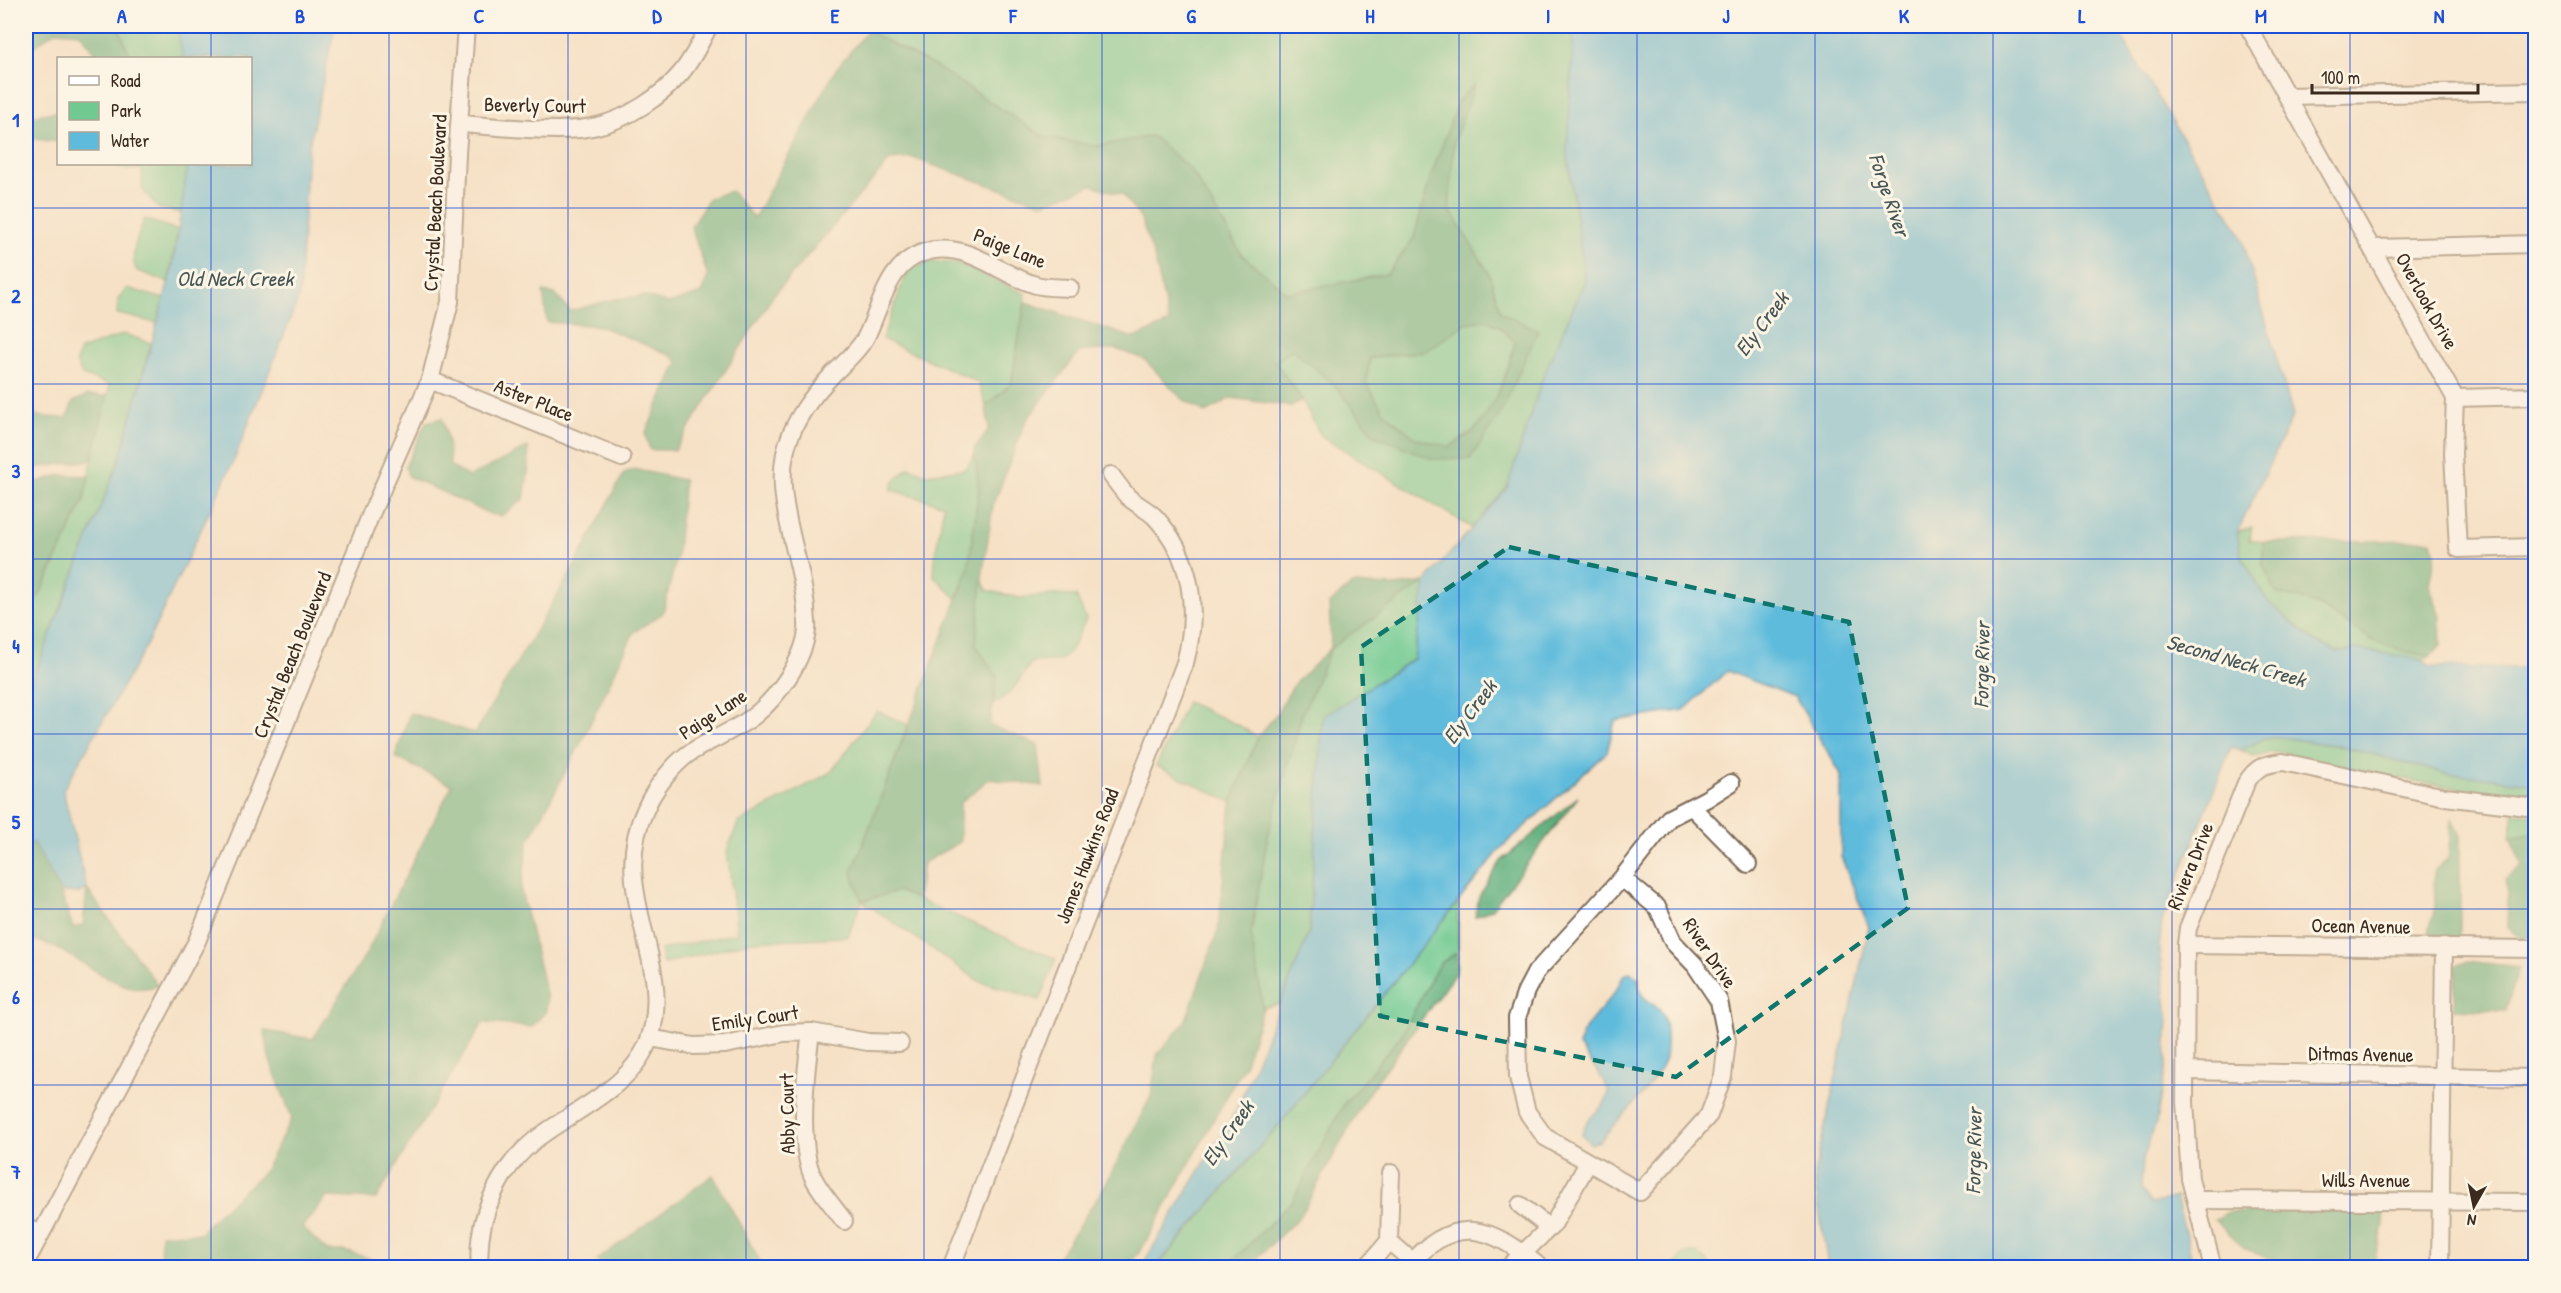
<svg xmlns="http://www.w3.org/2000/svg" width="2561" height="1293" font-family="'Patrick Hand',sans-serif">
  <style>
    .green { fill: #6fc990; stroke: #557a57; stroke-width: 1.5 }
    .forest { fill: #5bad7a; stroke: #4b6c4c; stroke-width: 1.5; fill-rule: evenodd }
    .water { fill: #5ebbdc; stroke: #4c727d; stroke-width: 1.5 }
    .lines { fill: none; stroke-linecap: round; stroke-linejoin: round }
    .minor-casing { stroke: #7c6a59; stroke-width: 20 }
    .minor { stroke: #fff; stroke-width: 16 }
    .marked { fill: none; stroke: #0f766e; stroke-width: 4.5; stroke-dasharray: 12 8; stroke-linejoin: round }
    .grid { fill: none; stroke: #1d4ed8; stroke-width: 1.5; stroke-opacity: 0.55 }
    .labels { text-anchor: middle; stroke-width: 6; stroke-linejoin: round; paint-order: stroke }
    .street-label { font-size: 20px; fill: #3b2a1e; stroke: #fcf5e5 }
    .water-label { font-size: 21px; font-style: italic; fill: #465657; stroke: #fcf5e5 }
    .neatline { fill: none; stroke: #1d4ed8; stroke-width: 2 }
    .grid-label { font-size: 20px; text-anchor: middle; font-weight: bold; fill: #1d4ed8 }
  </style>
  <rect width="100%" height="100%" fill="#fcf5e5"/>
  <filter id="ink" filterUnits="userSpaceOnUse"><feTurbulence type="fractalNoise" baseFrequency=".0167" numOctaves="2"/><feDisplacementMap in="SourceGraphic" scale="12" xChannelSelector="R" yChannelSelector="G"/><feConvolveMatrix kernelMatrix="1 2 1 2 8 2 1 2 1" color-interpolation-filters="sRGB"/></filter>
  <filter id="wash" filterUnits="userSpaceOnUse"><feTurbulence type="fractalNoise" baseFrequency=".008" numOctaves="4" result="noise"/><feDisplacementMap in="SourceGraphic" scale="24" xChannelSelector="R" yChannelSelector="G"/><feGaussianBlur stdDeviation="1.35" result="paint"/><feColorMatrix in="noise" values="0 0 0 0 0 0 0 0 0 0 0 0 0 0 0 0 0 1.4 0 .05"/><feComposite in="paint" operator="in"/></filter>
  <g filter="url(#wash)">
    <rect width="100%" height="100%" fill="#f6e1c6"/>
    <g class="green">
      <polygon points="118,26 179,26 184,58 131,58"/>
      <polygon points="866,26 1574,26 1567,150 1585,281 1543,377 1507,488 1472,528 1321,436 1302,400 1275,362 1292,349 1335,385 1374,435 1470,459 1538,330 1501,313 1489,273 1449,209 1454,141 1474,85 1458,102 1430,179 1414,238 1387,274 1287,293 1242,255 1191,170 1152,136 1097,146 1044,137 936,67 867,31"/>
      <polygon points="142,164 188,164 181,213 158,208 142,189"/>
      <path d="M 144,219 L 178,230 L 168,282 L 137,271 C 128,255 139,235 144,219 Z"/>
      <polygon points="927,262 958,263 1026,294 1011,384 986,406 978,382 882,339 904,279 911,268"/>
      <polygon points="127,288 164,299 157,323 117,314 118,299"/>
      <path d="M 1485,320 L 1499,326 L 1515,342 C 1509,370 1496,406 1476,428 C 1470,435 1458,441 1449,447 L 1415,438 L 1383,411 L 1366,382 L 1370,358 L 1426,351 L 1466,323 Z"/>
      <polygon points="124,334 151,343 119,461 26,696 26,620 49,577 84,500 96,441 110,385 82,375 76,362 80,350"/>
      <polygon points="975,454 979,489 968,570 957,599 934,576 935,556 944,505 891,490 893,483 909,467 926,474 965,469"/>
      <polygon points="2252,527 2249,540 2263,542 2263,565 2277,593 2315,603 2374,641 2408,652 2430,656 2423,660 2356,649 2337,652 2315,642 2268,602 2241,556 2237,533"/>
      <polygon points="982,579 987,590 1019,598 1052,595 1076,596 1086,619 1071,650 1060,661 1032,662 1011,692 993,705 997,677 976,646"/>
      <polygon points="1425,582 1414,659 1323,717 1309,933 1281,1003 1263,1008 1251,933 1267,835 1302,715 1331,648"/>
      <polygon points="1187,702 1240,726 1258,737 1231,802 1156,766"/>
      <polygon points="877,711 908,725 852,873 862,901 898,891 1056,959 1040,1000 979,981 862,901 848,937 753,941 663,964 660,950 737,933 727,851 738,823 831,772"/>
      <polygon points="2280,737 2346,747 2447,774 2494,778 2535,784 2535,801 2401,779 2279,752 2252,756 2241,750 2263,739"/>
      <polygon points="2514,812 2535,815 2535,834 2510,837"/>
      <polygon points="1458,902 1458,952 1439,964 1401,1036 1344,1104 1293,1200 1227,1267 1156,1268 1283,1120"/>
      <polygon points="1685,1253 1697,1253 1714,1267 1672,1267"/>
    </g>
    <g class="forest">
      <polygon points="30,26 118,26 131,58 98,58 80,33 56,31 26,52 26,29"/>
      <path d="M 867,31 L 936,67 L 1044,137 L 1097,146 L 1152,136 L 1191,170 L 1242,255 L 1287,293 L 1387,274 L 1414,238 L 1430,179 L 1458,102 L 1475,84 L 1454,141 L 1449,209 L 1489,273 L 1501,313 L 1538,330 L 1501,413 L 1470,459 L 1432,459 L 1374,435 L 1335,385 L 1292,349 L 1275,362 L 1302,400 L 1291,406 L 1230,398 L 1206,413 L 1181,398 L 1144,359 L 1115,349 L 1079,352 L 1026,421 L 993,506 L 982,578 L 976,645 L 997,677 L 990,725 L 1038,745 L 1043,786 L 989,779 L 960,803 L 960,842 L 923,863 L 917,899 L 898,891 L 862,901 L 852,873 L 968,570 L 979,489 L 974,449 L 989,429 L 986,406 L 1011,384 L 1025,302 L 1134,338 L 1169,323 L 1155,260 L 1141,219 L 1123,195 L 1092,185 L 1043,204 L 913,158 L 890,160 L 773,296 L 675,450 L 650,450 L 645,434 L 678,362 L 670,355 L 600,326 L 547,322 L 543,292 L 555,294 L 570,311 L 615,299 L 644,296 L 669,304 L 701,293 L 708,276 L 691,227 L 709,198 L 731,191 L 754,218 L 836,69 ZM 1485,320 L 1499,326 L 1515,342 C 1509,370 1495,406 1476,428 C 1470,435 1458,441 1450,447 L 1415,438 L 1383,411 L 1366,382 L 1370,358 L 1426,351 L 1466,323 Z"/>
      <polygon points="58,111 58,142 26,138 26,117"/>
      <polygon points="106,164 142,164 142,169 129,170"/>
      <polygon points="87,395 107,396 92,460 26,469 26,412 43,417 67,418 73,402"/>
      <polygon points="442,418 448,441 450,466 469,477 528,447 529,467 524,499 501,516 490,514 409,477 405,467 426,422"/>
      <polygon points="634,469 684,480 677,555 663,613 634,632 582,741 528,842 521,891 547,998 546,1011 532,1027 483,1023 376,1199 327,1197 302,1227 327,1251 345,1251 369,1258 375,1267 160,1267 161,1234 200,1233 220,1212 263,1173 292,1118 269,1058 265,1031 313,1039 366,954 452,785 395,757 410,713 475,733 575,565 624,473"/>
      <polygon points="61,475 89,476 84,500 38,598 26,585 26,485"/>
      <polygon points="2431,540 2436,552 2429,584 2440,616 2441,645 2430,656 2408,652 2374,641 2315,603 2276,593 2263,565 2263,542"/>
      <polygon points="1425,582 1331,648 1302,715 1268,835 1251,933 1263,1008 1244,1066 1144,1245 1128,1267 1052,1267 1104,1187 1151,1096 1157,1055 1185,1022 1218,930 1231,802 1258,737 1277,713 1294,684 1331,648 1329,604 1352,584 1394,586"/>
      <polygon points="1578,797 1492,909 1475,917 1479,897 1501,861"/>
      <polygon points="2452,819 2460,836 2460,940 2429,933 2435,906 2434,871 2448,858"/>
      <polygon points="2535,834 2535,936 2523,939 2507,927 2508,892 2505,880 2522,865 2510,837"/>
      <path d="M 33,841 L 61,892 L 73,928 L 83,925 L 87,889 L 158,986 C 150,987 141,990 134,988 C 96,979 65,944 26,938 L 26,847 Z"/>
      <polygon points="1458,952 1456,972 1367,1095 1301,1215 1248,1267 1227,1267 1293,1200 1344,1104 1401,1036 1439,964"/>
      <polygon points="2466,961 2519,967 2506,1011 2454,1009 2456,965"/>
      <polygon points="713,1175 763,1267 604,1268 597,1260"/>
      <path d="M 2382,1209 L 2384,1226 L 2374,1261 C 2335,1261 2279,1269 2245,1248 C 2234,1241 2224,1228 2214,1220 L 2228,1212 Z"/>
    </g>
    <g class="water">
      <polygon points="177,26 335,27 308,150 299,297 234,460 146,646 63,790 87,889 79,893 61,892 33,842 26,847 26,696 119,461 172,270 188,164 250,164 250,58 183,58"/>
      <polygon points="1574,26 2115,26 2241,235 2293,415 2237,533 2241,556 2268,602 2315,642 2337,652 2356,649 2423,660 2431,667 2535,668 2535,784 2494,778 2447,774 2346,747 2280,737 2263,739 2241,750 2231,747 2162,921 2159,949 2168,1015 2166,1066 2156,1123 2143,1159 2141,1187 2151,1204 2176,1197 2194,1267 1828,1267 1814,1175 1869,927 1841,856 1841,774 1795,697 1727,671 1684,710 1615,721 1607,752 1502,847 1283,1120 1156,1267 1141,1267 1236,1111 1309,933 1323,716 1414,659 1425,582 1507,488 1543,377 1585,281 1567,150"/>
      <path d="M 1630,972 L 1639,979 C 1638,1003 1652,998 1663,1015 C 1666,1020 1665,1027 1666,1033 C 1666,1042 1667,1052 1664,1061 C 1654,1086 1618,1119 1600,1141 L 1591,1144 L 1582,1135 C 1586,1112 1604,1114 1609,1092 L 1604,1081 L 1579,1046 C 1583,1019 1612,1006 1623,976 Z"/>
    </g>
  </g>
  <g filter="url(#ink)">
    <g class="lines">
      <defs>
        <g id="minor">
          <polyline points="2248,26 2455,398 2453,453 2458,549 2536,547"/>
          <polyline points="2287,96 2536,91"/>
          <path d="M 460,124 C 497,126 563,135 597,126 C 627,119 661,97 681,73 C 693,59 701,41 709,26"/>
          <polyline points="2374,248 2536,244"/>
          <polyline points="430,380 622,458"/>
          <polyline points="2455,398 2536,396"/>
          <polyline points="1692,807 1748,864"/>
          <polyline points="1622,878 1658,908 1673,942 1695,965 1719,1001 1727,1041 1723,1076 1709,1115 1640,1192 1545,1137 1527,1112 1518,1077 1517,1018 1526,991 1536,972 1622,878 1669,818 1706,799 1731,783"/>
          <polyline points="2186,945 2536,949"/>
          <path d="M 811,1032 C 806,1068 797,1147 814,1179 C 822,1194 834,1207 844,1221"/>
          <polyline points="650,1038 694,1046 725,1045 784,1033 811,1032 868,1042 900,1043"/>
          <polyline points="2186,1071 2536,1078"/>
          <polyline points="1391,1173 1389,1241 1412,1261"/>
          <polyline points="2196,1200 2536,1202"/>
          <polyline points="1520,1205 1550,1228"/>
          <polyline points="26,1228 40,1233"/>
          <polyline points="26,1262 197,941 371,514 430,380 450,302 457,154 466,26"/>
          <path d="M 480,1268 C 475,1215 502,1161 546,1132 C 583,1106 635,1083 650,1037 C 675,961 606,891 646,808 C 654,789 672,766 688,754 C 709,740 734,731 754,716 C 777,698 804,660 807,630 C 808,624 806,616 806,609 C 802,552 767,490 791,434 C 801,410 816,392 834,373 C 845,362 858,351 866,337 C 883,303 888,257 934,250 C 972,245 1001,275 1036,285 C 1047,288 1059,287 1070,288"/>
          <path d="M 951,1268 L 1185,663 C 1199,610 1193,557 1154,516 C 1146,509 1136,504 1128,497 C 1122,490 1116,482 1111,475"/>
          <polyline points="1366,1268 1389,1241"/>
          <path d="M 1407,1268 C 1453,1212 1491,1225 1541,1268"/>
          <polyline points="1508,1268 1554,1223 1588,1163"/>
          <path d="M 2213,1268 L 2190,1179 L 2185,1102 L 2186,945 L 2188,928 L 2246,783 C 2256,767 2264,764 2283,762 L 2445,797 L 2536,808"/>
          <polyline points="2440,1268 2444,947"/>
        </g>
      </defs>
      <use href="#minor" class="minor-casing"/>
      <use href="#minor" class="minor"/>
    </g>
  </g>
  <path d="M0 0H2561V1293H0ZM 1509,547 L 1849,622 L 1908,908 L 1676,1077 L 1380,1016 L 1361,647 Z" fill="#f6e1c6" fill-opacity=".55" fill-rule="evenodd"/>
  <path class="marked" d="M 1509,547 L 1849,622 L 1908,908 L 1676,1077 L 1380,1016 L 1361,647 Z"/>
  <path class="grid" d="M 211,26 L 211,58M 389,26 L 389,1268M 568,26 L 568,1268M 746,26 L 746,1268M 924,26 L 924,1268M 1102,26 L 1102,1268M 1280,26 L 1280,1268M 1459,26 L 1459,1268M 1637,26 L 1637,1268M 1815,26 L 1815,1268M 1993,26 L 1993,1268M 2172,26 L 2172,1268M 2350,26 L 2350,1268M 211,164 L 211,1268M 26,208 L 2536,208M 26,384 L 2536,384M 26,559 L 2536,559M 26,734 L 2536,734M 26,909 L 2536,909M 26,1085 L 2536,1085"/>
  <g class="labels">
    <g class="street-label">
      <text transform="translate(535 105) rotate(1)" y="7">Beverly Court</text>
      <text transform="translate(435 203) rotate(-87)" y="7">Crystal Beach Boulevard</text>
      <text transform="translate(1010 248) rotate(22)" y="7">Paige Lane</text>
      <text transform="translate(2427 301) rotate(61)" y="7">Overlook Drive</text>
      <text transform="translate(534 400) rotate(22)" y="7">Aster Place</text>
      <text transform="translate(292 655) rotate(-68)" y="7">Crystal Beach Boulevard</text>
      <text transform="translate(713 714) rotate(-33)" y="7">Paige Lane</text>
      <text transform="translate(1087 856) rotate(-69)" y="7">James Hawkins Road</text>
      <text transform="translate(2190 866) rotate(-68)" y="7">Riviera Drive</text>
      <text transform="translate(2361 926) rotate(1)" y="7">Ocean Avenue</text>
      <text transform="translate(1710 953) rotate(56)" y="7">River Drive</text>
      <text transform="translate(755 1018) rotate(-8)" y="7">Emily Court</text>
      <text transform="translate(2361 1054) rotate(1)" y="7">Ditmas Avenue</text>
      <text transform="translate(787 1114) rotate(-91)" y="7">Abby Court</text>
      <text x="2366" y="1187">Wills Avenue</text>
    </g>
    <g class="water-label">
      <text transform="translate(1889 195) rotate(71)" y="7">Forge River</text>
      <text x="235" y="286">Old Neck Creek</text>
      <text transform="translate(1762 324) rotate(-53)" y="7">Ely Creek</text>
      <text transform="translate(2236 661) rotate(16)" y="7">Second Neck Creek</text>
      <text transform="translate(1982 665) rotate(-89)" y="7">Forge River</text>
      <text transform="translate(1470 712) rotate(-53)" y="7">Ely Creek</text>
      <text transform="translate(1228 1133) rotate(-55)" y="7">Ely Creek</text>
      <text transform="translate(1974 1151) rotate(-89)" y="7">Forge River</text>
    </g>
  </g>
  <rect width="2561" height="1293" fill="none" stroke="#fcf5e5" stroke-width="66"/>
  <rect x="57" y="57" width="195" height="108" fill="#fcf5e5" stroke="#afa495" stroke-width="1.5"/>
  <rect x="69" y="76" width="30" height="9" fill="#ffffff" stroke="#afa495" stroke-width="1.5"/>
  <text x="111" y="87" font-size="18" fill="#3b2a1e">Road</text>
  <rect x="69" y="102" width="30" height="18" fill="#6fc990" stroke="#afa495" stroke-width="1.5"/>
  <text x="111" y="117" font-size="18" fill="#3b2a1e">Park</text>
  <rect x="69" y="132" width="30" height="18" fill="#5ebbdc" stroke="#afa495" stroke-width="1.5"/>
  <text x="111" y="147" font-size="18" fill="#3b2a1e">Water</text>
  <g transform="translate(2474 1206) rotate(189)" stroke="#fcf5e5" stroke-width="4.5" paint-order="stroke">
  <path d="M0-4.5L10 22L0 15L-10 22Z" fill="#3b2a1e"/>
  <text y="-9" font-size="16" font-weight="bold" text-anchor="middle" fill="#3b2a1e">N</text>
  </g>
  <path d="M2312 84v9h166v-9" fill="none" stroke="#3b2a1e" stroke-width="3"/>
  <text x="2321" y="84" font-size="18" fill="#3b2a1e" stroke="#fcf5e5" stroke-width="4.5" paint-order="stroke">100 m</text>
  <rect x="33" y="33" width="2495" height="1227" class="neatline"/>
  <g class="grid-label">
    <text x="122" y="23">A</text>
    <text x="300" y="23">B</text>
    <text x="479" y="23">C</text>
    <text x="657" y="23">D</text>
    <text x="835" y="23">E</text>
    <text x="1013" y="23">F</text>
    <text x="1191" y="23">G</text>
    <text x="1370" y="23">H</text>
    <text x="1548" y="23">I</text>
    <text x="1726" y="23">J</text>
    <text x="1904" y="23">K</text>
    <text x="2082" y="23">L</text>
    <text x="2261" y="23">M</text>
    <text x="2439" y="23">N</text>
    <text x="16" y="127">1</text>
    <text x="16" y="303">2</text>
    <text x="16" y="478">3</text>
    <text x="16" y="653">4</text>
    <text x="16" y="829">5</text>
    <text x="16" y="1004">6</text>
    <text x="16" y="1179">7</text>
  </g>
</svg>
